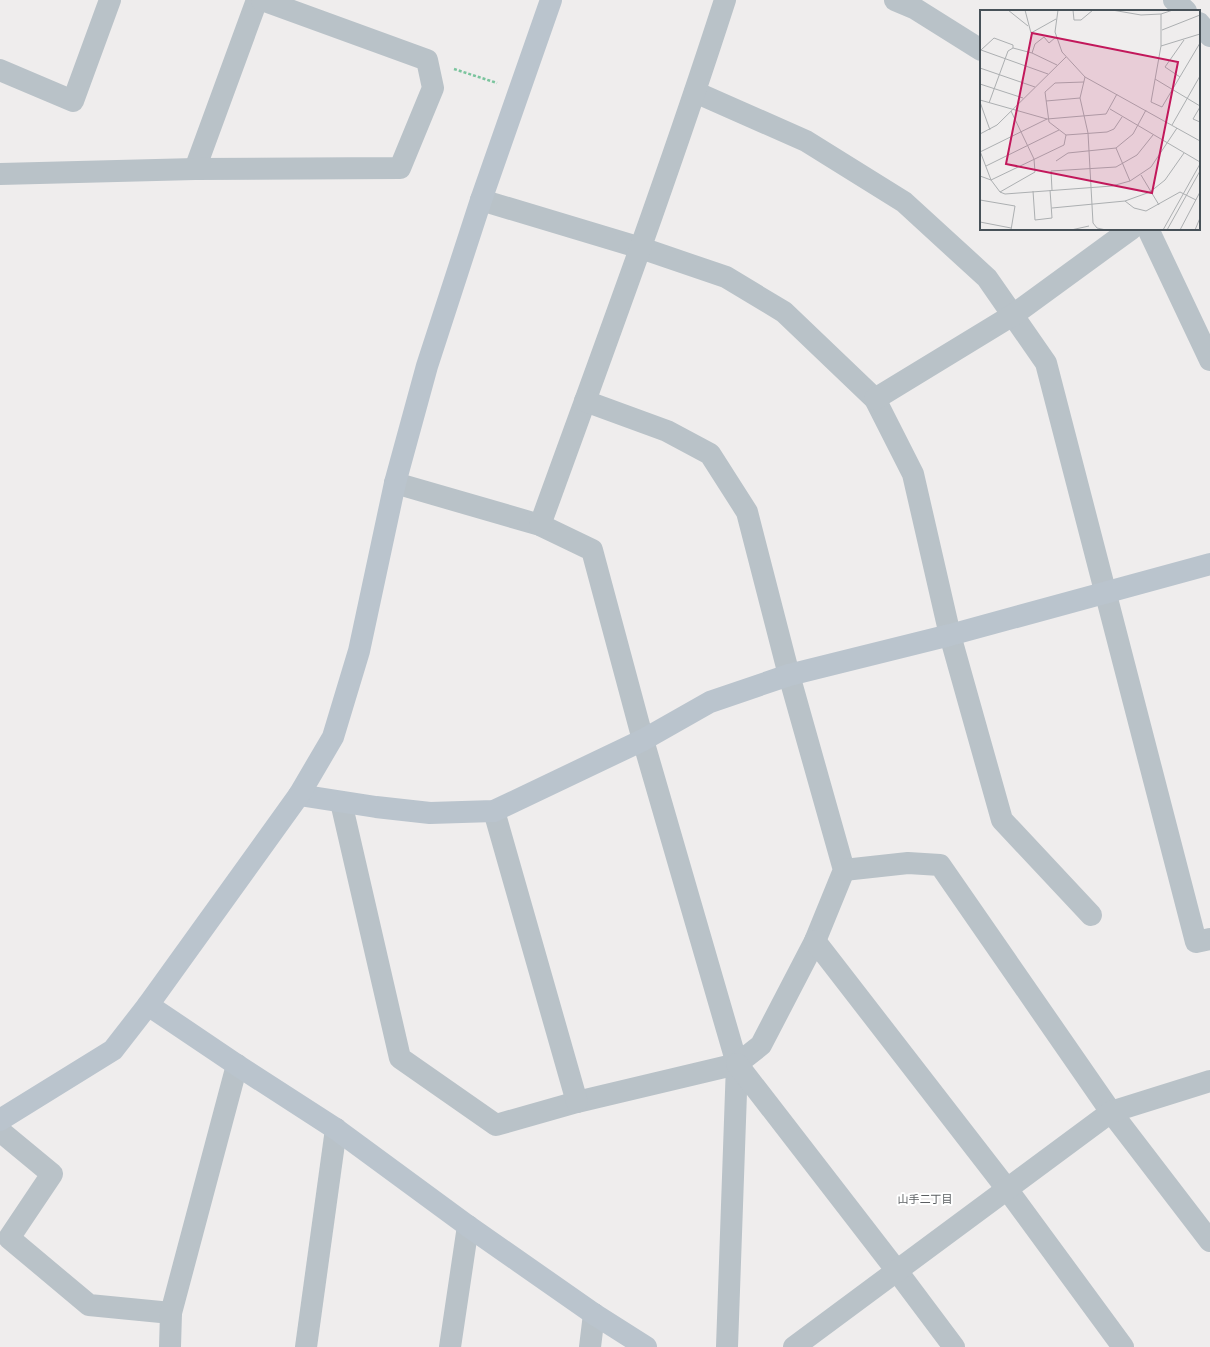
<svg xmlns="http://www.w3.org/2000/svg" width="1210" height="1347" font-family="'Source Sans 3','Noto Sans JP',sans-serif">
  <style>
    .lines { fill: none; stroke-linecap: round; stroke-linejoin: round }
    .path { stroke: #7ac49d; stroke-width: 2.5; stroke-dasharray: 3 2; stroke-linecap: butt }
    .street { stroke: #b9c2c8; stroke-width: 22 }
    .secondary { stroke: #bac4cd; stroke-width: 22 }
    .labels { text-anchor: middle; stroke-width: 4; stroke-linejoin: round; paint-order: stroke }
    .neighbourhood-label { font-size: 11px; fill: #5a5e61; stroke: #fff }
    .inset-road { fill: none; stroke: #acafb1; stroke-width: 1 }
    .view { fill: #c2185b; fill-opacity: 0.15; stroke: #c2185b; stroke-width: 2 }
    .inset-edge { fill: none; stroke: #475158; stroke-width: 2 }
  </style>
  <rect width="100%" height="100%" fill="#efeded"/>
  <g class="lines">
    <polyline class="path" points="454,69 497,83"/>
    <g class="street">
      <polyline points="895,0 914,8 981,50"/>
      <polyline points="1174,0 1186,11"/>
      <polyline points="1199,23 1210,36"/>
      <polyline points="0,70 73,101 110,0"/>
      <polyline points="695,92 806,141 904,202 987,278 1046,363 1196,942 1210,939"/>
      <polyline points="195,169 257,0"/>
      <polyline points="0,174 195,169 400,168 433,88 427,60 262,0"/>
      <polyline points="481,200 641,248 726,277 784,312 875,399 913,474 950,635 1002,820 1091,915"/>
      <polyline points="1148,229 1210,360"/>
      <polyline points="875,399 1013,315 1131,229"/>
      <polyline points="395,483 540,525 592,550 643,740 737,1064 727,1347"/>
      <path d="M 540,525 C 603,351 668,177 725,0"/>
      <polyline points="341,802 400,1058 496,1125 577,1102 737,1064 761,1045 815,941 844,870 789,675 747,512 710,454 667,431 585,401"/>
      <polyline points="494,811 577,1102"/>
      <polyline points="844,870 908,863 940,865 1111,1112 1210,1241"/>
      <polyline points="815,941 1007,1189 1123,1347"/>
      <polyline points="737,1064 897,1271 954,1347"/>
      <polyline points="0,1131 52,1174 9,1238 89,1305 171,1313"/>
      <polyline points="170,1347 171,1313 237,1065"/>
      <polyline points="306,1347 336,1129"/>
      <polyline points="450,1347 468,1226"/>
      <polyline points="590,1347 594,1314"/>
      <polyline points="794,1347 1111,1112 1210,1081"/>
    </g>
    <g class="secondary">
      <polyline points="299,795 376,807 430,813 494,811 643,740 710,702 789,675 950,635 1210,564"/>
      <polyline points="148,1005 237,1065 336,1129 468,1226 594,1314 646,1347"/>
      <polyline points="0,1120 113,1050 148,1005 299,795 333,737 359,651 395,483 427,366 481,200 551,0"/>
    </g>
  </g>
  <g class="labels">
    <g class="neighbourhood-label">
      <text x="925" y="1203">山手二丁目</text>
    </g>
  </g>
  <g transform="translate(980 10)">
    <rect width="220" height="220" fill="#efeded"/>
    <path class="inset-road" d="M 28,0 L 48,16M 45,0 L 51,23 L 76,9M 78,0 L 75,22 L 82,42 L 105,67 L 220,131M 93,0 L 94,10 L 101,10 L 113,0M 132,0 L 161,5 L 181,4 L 193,0M 181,4 L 181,36 L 171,92 L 182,97 L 220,33M 182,20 L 220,5M 181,36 L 220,24M 52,43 L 55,34 L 64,27 L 69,33 L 76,27M 0,58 L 55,77M 68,64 L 1,40 L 14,28 L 33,35 L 33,38 L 52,43 L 77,55M 105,67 L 100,88 L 108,123 L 113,213 L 117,218 L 126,220M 200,67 L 185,57 L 204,30M 175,69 L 220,96M 104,72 L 75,73 L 65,82 L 69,112 L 86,125 L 127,122 L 134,119 L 142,107M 0,74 L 43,88M 0,90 L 67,109 L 126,104 L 137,84M 66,91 L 100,88M 0,92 L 10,120M 9,93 L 28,41 L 33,38M 220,97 L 213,109 L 220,112M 130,99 L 220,152M 192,115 L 220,66M 0,124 L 17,115 L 86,47M 136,138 L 150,171M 0,141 L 11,170 L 20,182 L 25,184 L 132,176 L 150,171 L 171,157 L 197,118M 0,142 L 67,109M 76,151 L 88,143 L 136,138 L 153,124 L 166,100M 6,156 L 79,120M 161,165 L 179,195M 0,166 L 11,170 L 84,135 L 86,125M 72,180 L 71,161 L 136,157 L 157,145 L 173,125M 53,181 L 55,210 L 72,208 L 70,180M 20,182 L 55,162 L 54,149 L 31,101M 0,190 L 35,196 L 31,220M 145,191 L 154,198 L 166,201 L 200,182 L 216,190M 72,198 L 145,191 L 170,182 L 185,170 L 204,143M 0,212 L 31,218M 91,220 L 109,216M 183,220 L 220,154M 187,220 L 220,161M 200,220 L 220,182M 215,220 L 220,208"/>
    <path class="view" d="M 52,23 L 198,52 L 172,183 L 26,154 Z"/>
    <rect width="220" height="220" class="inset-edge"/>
  </g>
</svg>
